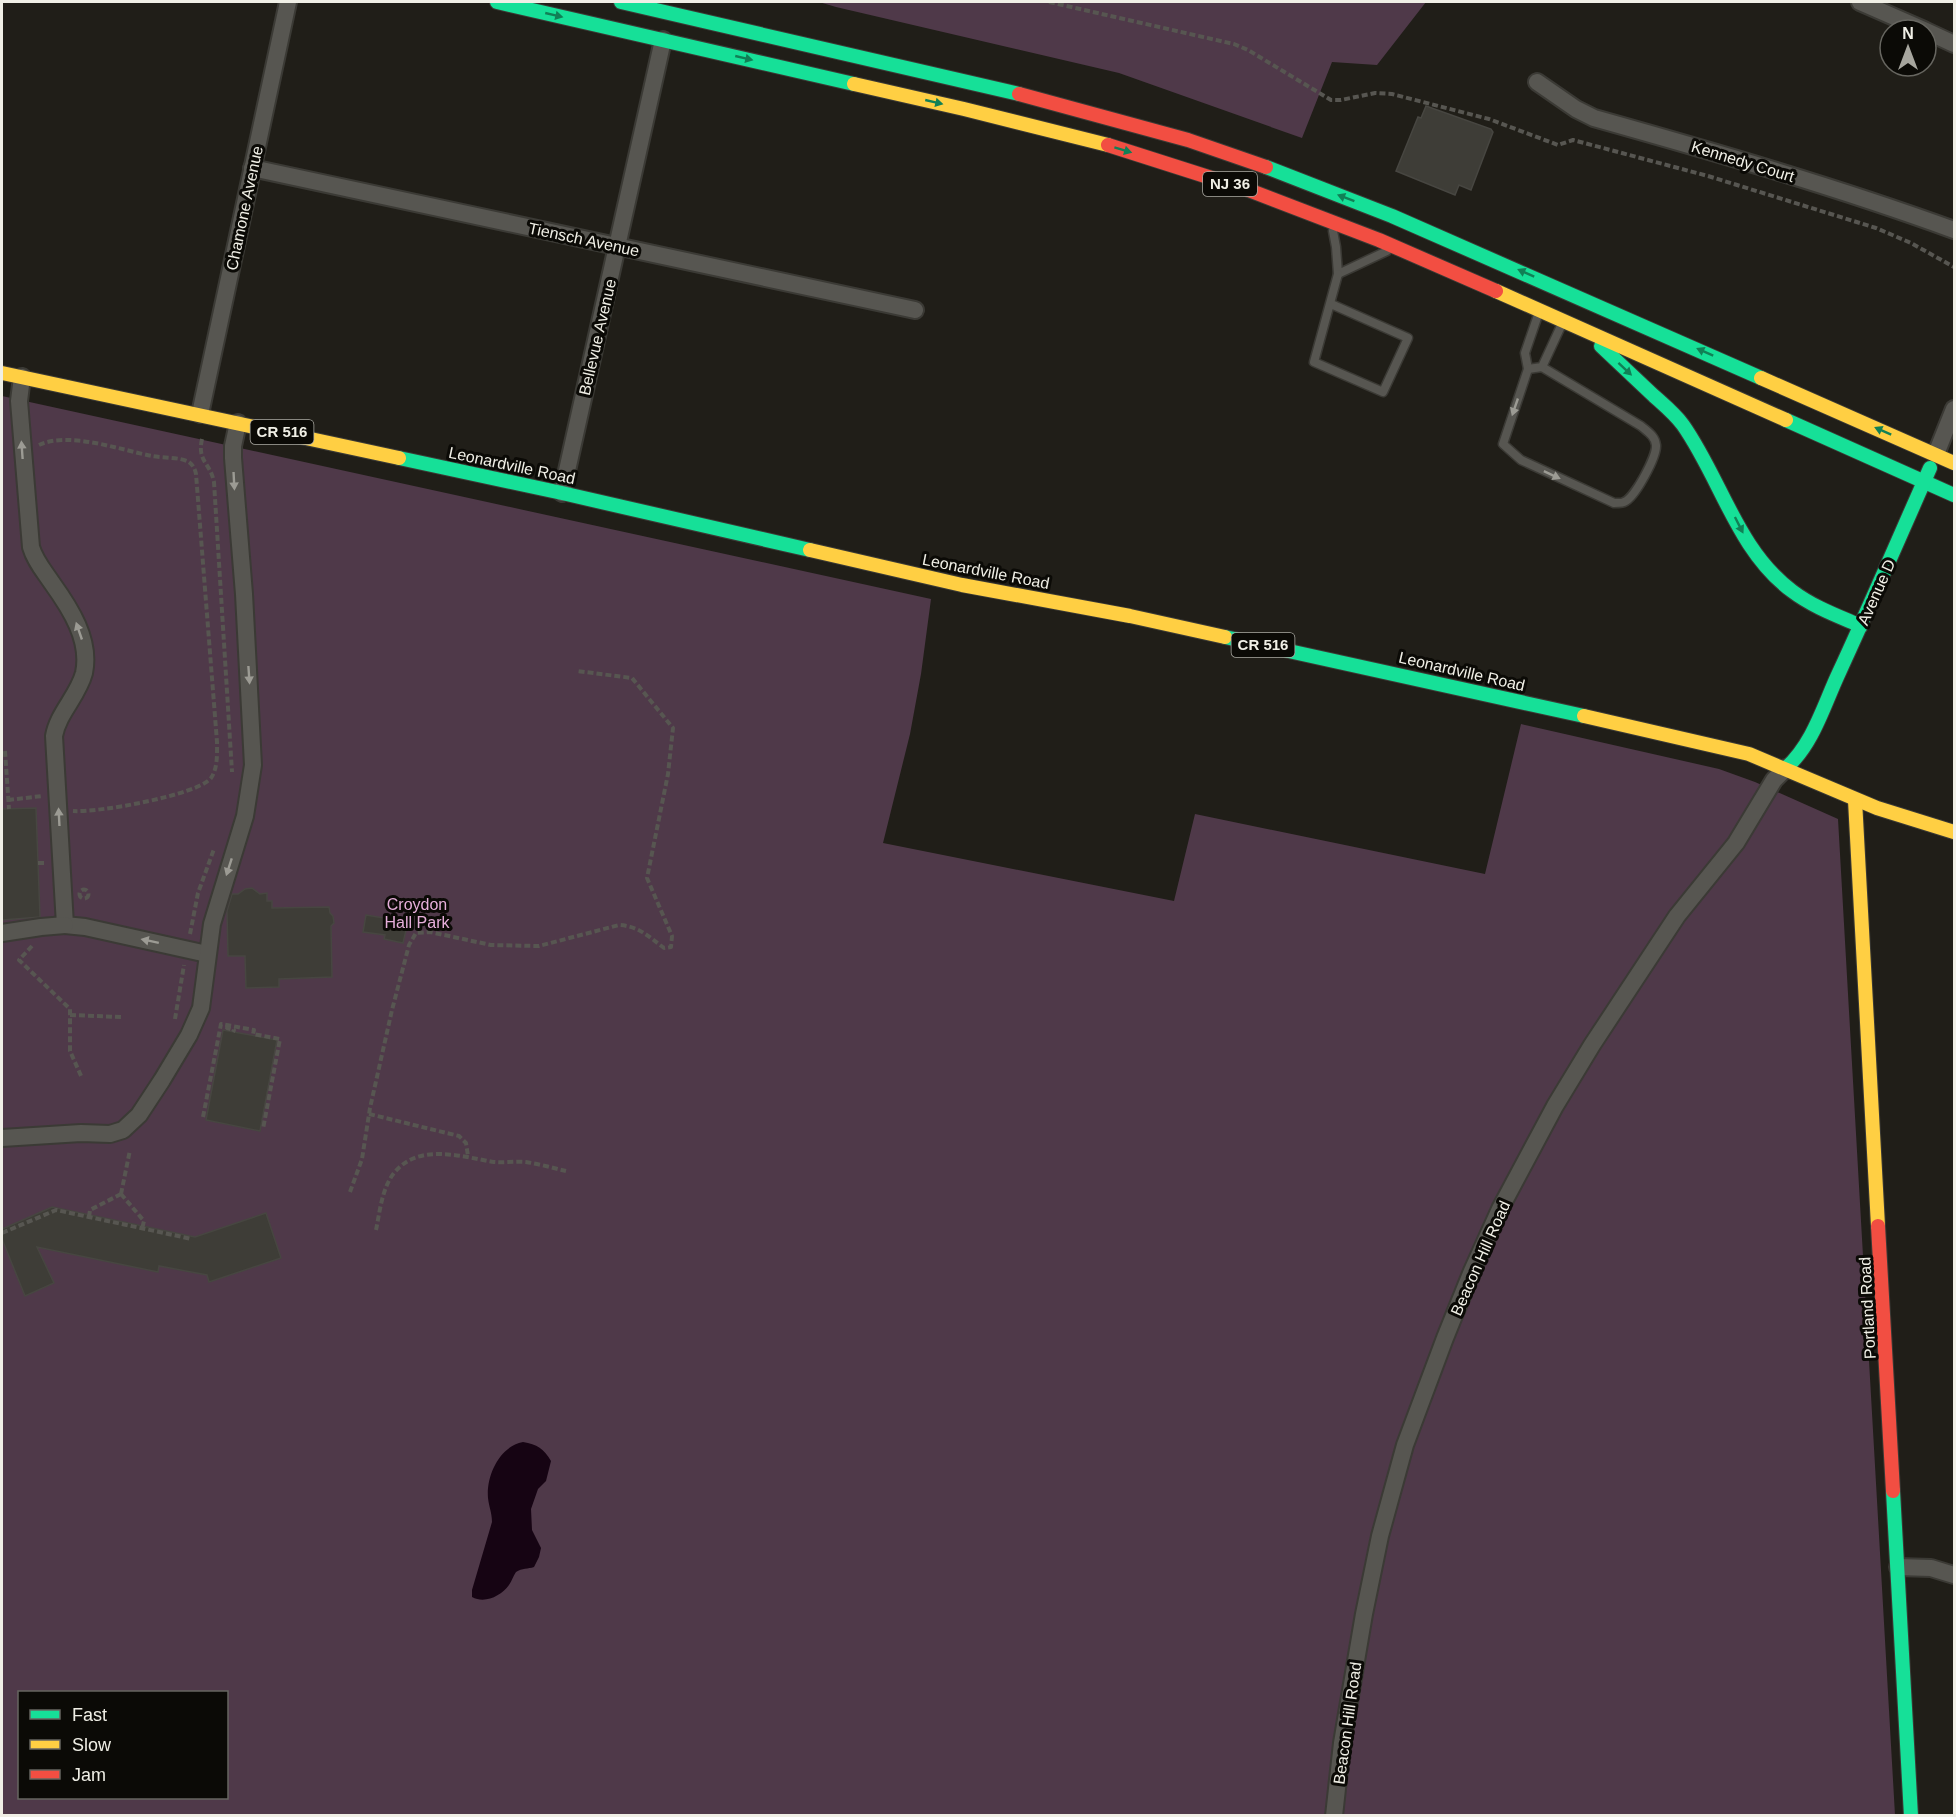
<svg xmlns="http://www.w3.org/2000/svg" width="1956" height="1817" font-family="Helvetica,sans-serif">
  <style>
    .green { fill: #4f3949; fill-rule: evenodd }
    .water { fill: #160413 }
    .building { fill: #3e3d37; stroke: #474641; stroke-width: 1.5 }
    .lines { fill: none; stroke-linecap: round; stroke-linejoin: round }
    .lane-casing { stroke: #3b3a35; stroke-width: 11 }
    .street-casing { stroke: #3b3a35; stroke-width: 20 }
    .fast-casing { stroke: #3b3a35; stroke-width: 16 }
    .slow-casing { stroke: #3b3a35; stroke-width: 16 }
    .jam-casing { stroke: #3b3a35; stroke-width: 16 }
    .path { stroke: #575651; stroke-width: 4; stroke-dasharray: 6 3; stroke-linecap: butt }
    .lane { stroke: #575651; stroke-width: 8 }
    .street { stroke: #575651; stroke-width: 16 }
    .fast { stroke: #16e098; stroke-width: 14 }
    .slow { stroke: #ffcf43; stroke-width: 14 }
    .jam { stroke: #f24e42; stroke-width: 14 }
    .oneway { fill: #118056 }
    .oneway2 { fill: #9c9b94 }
    .labels { text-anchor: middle; stroke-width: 6; stroke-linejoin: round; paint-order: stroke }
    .shield { fill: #0b0a06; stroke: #abaaa3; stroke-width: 1.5 }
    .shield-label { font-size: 15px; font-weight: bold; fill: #f0efe6 }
    .street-label { font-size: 16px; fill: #f0efe6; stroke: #0b0a06 }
    .park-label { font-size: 16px; fill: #e6afda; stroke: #0b0a06 }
  </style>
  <rect width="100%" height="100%" fill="#201e18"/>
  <g class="green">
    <polygon points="819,2 1426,2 1377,65 1332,62 1302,138 1119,73 836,7"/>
    <path d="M 2,396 L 931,599 L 921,674 L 910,734 L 883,843 L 1174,901 L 1195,814 L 1485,874 L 1521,724 L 1719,769 L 1755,782 L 1838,819 L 1895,1815 L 2,1815 ZM 20,1692 L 226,1692 L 226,1798 L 20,1798 Z"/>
  </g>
  <path class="water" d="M 523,1442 C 537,1444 544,1449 551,1461 L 546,1481 L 538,1489 L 531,1509 L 532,1530 L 541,1548 L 539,1557 L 534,1567 C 528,1569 522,1568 516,1572 C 513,1576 512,1581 509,1585 C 501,1596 485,1604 472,1597 L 472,1590 L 492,1522 C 492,1513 489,1507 488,1498 C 486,1475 500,1446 523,1442 Z"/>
  <g class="building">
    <polygon points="1426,106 1491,129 1493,132 1471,190 1459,185 1455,195 1396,171 1418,117 1421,118"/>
    <polygon points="36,808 40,917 2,920 2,809"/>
    <polygon points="252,888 260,894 267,893 267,901 272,901 272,908 329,907 330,913 333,916 334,923 331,926 332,977 279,979 279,987 246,988 245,956 228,956 227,911 232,894 238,894 245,889"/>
    <polygon points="366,915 408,922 403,943 384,939 385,935 363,932"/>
    <polygon points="223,1030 277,1040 260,1131 206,1120"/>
    <polygon points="52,1207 195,1237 266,1213 281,1258 209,1282 207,1275 159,1266 158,1272 37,1247 54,1283 25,1296 2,1239 2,1229"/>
  </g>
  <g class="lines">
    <defs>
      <g id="lane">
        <polyline points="1333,231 1336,247 1338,274 1387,251"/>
        <polyline points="1331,304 1408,338 1383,392 1314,362 1338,274"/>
        <path d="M 1538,315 L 1525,353 L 1528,369 L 1503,444 L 1521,460 L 1614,503 C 1615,503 1623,503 1624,502 C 1635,498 1657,456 1656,445 C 1655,436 1648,432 1641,426 L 1542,367"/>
        <polyline points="1528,369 1542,367 1561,326"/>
      </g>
      <g id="street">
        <polyline points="1860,2 1924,30"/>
        <polyline points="1926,31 1954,44"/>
        <path d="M 1537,82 L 1576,109 L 1594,118 C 1715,152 1836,187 1954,230"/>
        <polyline points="252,168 915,310"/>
        <path d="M 22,377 L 19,401 L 31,547 C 35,561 44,571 52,583 C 70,608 91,640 84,673 C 78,696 58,713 54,736 L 65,925 L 85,927 L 207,954"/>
        <polyline points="200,414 288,2"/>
        <polyline points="1936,454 1954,409"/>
        <polyline points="562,493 663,40"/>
        <polyline points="2,933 41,927 65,925"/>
        <polyline points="2,1138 81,1133 110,1134 123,1130 139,1115 162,1080 189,1035 201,1008 212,924 245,816 253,765 244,594 233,458 233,446 238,423"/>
        <polyline points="1898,1567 1931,1568 1954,1575"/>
        <polyline points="1334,1816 1342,1743 1364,1614 1380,1536 1405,1445 1445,1338 1472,1271 1500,1209 1555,1106 1592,1045 1677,916 1736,843 1774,780 1786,768"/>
      </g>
      <g id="fast">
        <polyline points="497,2 854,84"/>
        <polyline points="621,2 1019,94"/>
        <polyline points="1266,167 1392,216 1761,378"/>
        <path d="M 1601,346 C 1619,363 1636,379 1654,396 C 1664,405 1675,414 1683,425 C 1721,479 1737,550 1792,591 C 1813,607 1838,616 1861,626"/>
        <polyline points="1786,420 1954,495"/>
        <polyline points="399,458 562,493 810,550"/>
        <polyline points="1225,637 1584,716"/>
        <path d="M 1786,768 C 1812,745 1823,708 1837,677 C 1869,608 1899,538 1930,468"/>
        <polyline points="1893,1491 1911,1816"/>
      </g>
      <g id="slow">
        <polyline points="854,84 964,109 1108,145"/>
        <polyline points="1496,291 1786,420"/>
        <polyline points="2,373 399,458"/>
        <polyline points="1761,378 1954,463"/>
        <polyline points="810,550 962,585 1130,616 1225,637"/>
        <polyline points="1584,716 1749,754 1877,808 1954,832"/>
        <polyline points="1855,800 1878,1226"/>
      </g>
      <g id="jam">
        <polyline points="1019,94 1188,140 1266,167"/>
        <polyline points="1108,145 1246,189 1379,240 1496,291"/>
        <polyline points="1878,1226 1893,1491"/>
      </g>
    </defs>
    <use href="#lane" class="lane-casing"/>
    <use href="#street" class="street-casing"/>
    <use href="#fast" class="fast-casing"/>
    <use href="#slow" class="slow-casing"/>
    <use href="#jam" class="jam-casing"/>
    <g class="path">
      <polyline points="1049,2 1234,44 1248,50 1331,100 1341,100 1375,93 1392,94 1489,119 1558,145 1573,140 1708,176 1876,228 1911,243 1954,267"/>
      <path d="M 202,439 C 197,462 210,462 214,482 L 232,772"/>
      <path d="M 39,445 C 69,431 121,450 152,456 C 163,458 180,457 189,462 C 193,465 195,469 196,474 L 217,742 C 217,753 218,768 211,778 C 198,795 97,813 73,811"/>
      <polyline points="5,751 9,809"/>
      <polyline points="8,800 42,796"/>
      <polyline points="38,863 46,863"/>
      <circle cx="84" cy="894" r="4.5"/>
      <polyline points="190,934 198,893 214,849"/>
      <polyline points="32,946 19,960 70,1009 70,1051 82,1078"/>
      <polyline points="70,1015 121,1017"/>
      <polyline points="175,1019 184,965"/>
      <polyline points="228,1026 227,1028 234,1030 233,1032"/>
      <polyline points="369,1114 459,1136 466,1143 468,1156"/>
      <polyline points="203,1117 221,1024 254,1030 253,1034 280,1039 263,1129"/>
      <path d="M 350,1192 L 362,1159 L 370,1108 L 392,1010 L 409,945 L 416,933 L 430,932 L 491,945 L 539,946 L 619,925 C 639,926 649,937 664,948 L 671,947 L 672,936 L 647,878 L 668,774 L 673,728 L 632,678 L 577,671"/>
      <polyline points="121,1194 130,1150"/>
      <polyline points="121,1194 144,1221 142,1229"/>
      <polyline points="89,1217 90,1210 121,1194"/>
      <path d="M 376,1230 C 380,1211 382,1188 394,1173 C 419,1142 462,1157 494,1162 C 504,1163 515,1161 526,1162 C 539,1164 553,1168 566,1171"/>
      <polyline points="2,1233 56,1210 192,1239"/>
    </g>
    <use href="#lane" class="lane"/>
    <use href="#street" class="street"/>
    <use href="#fast" class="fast"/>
    <use href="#slow" class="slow"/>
    <use href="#jam" class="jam"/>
  </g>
  <defs><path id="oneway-solid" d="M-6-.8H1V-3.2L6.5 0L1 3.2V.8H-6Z" transform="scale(1.5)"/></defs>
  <g class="oneway">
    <use href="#oneway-solid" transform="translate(554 15) rotate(13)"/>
    <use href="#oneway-solid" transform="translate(744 58) rotate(13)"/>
    <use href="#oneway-solid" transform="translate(934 102) rotate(13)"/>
    <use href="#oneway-solid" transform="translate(1123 150) rotate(17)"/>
    <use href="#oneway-solid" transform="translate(1346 198) rotate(-159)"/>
    <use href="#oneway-solid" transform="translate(1526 273) rotate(-156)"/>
    <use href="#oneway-solid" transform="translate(1705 352) rotate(-156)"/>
    <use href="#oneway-solid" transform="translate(1625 369) rotate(43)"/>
    <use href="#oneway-solid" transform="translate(1883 431) rotate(-156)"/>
    <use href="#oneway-solid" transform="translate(1739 525) rotate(63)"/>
  </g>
  <g class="oneway2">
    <use href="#oneway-solid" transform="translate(1515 407) rotate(109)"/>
    <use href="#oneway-solid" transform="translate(22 450) rotate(-94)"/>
    <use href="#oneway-solid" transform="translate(1552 475) rotate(25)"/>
    <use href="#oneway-solid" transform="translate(234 481) rotate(87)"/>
    <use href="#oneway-solid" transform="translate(79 631) rotate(-109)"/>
    <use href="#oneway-solid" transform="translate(249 675) rotate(86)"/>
    <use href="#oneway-solid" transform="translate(59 817) rotate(-93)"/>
    <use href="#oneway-solid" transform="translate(229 867) rotate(108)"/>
    <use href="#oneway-solid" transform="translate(150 941) rotate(-168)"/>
  </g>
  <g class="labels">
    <g class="shield">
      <rect x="1203" y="172" width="54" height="24" rx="4.5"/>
      <rect x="250.5" y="420" width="63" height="24" rx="4.5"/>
      <rect x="1231.5" y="633" width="63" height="24" rx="4.5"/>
    </g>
    <g class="shield-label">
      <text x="1230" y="189">NJ 36</text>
      <text x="282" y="437">CR 516</text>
      <text x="1263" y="650">CR 516</text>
    </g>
    <g class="street-label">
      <text transform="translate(1743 161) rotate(17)" y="6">Kennedy Court</text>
      <text transform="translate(244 208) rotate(-78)" y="6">Chamone Avenue</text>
      <text transform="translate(584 239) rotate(12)" y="6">Tiensch Avenue</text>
      <text transform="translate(597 337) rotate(-77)" y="6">Bellevue Avenue</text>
      <text transform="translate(512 465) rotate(12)" y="6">Leonardville Road</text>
      <text transform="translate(986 571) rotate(11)" y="6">Leonardville Road</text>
      <text transform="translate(1876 592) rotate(-66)" y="6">Avenue D</text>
      <text transform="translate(1462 671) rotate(13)" y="6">Leonardville Road</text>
      <text transform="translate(1480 1258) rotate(-66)" y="6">Beacon Hill Road</text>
      <text transform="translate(1867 1308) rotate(-93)" y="6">Portland Road</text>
      <text transform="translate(1347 1723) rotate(-82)" y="6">Beacon Hill Road</text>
    </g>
    <g class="park-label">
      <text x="417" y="910">Croydon<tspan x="417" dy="18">Hall Park</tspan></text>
    </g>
  </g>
  <rect width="1956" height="1817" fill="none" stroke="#f0efe6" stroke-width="6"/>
  <rect x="18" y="1691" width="210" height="108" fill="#0b0a06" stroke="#676660" stroke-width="1.5"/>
  <rect x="30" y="1710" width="30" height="9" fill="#16e098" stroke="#676660" stroke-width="1.5"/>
  <text x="72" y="1721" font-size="18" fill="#f0efe6">Fast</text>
  <rect x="30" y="1740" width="30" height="9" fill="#ffcf43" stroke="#676660" stroke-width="1.5"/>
  <text x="72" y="1751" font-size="18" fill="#f0efe6">Slow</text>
  <rect x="30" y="1770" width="30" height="9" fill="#f24e42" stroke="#676660" stroke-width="1.5"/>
  <text x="72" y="1781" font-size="18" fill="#f0efe6">Jam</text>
  <g transform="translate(1908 48)"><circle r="28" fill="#0b0a06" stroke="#676660" stroke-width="1.5"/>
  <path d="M0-4.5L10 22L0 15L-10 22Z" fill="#a7a69e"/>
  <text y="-9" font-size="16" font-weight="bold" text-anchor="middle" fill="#f0efe6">N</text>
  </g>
</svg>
